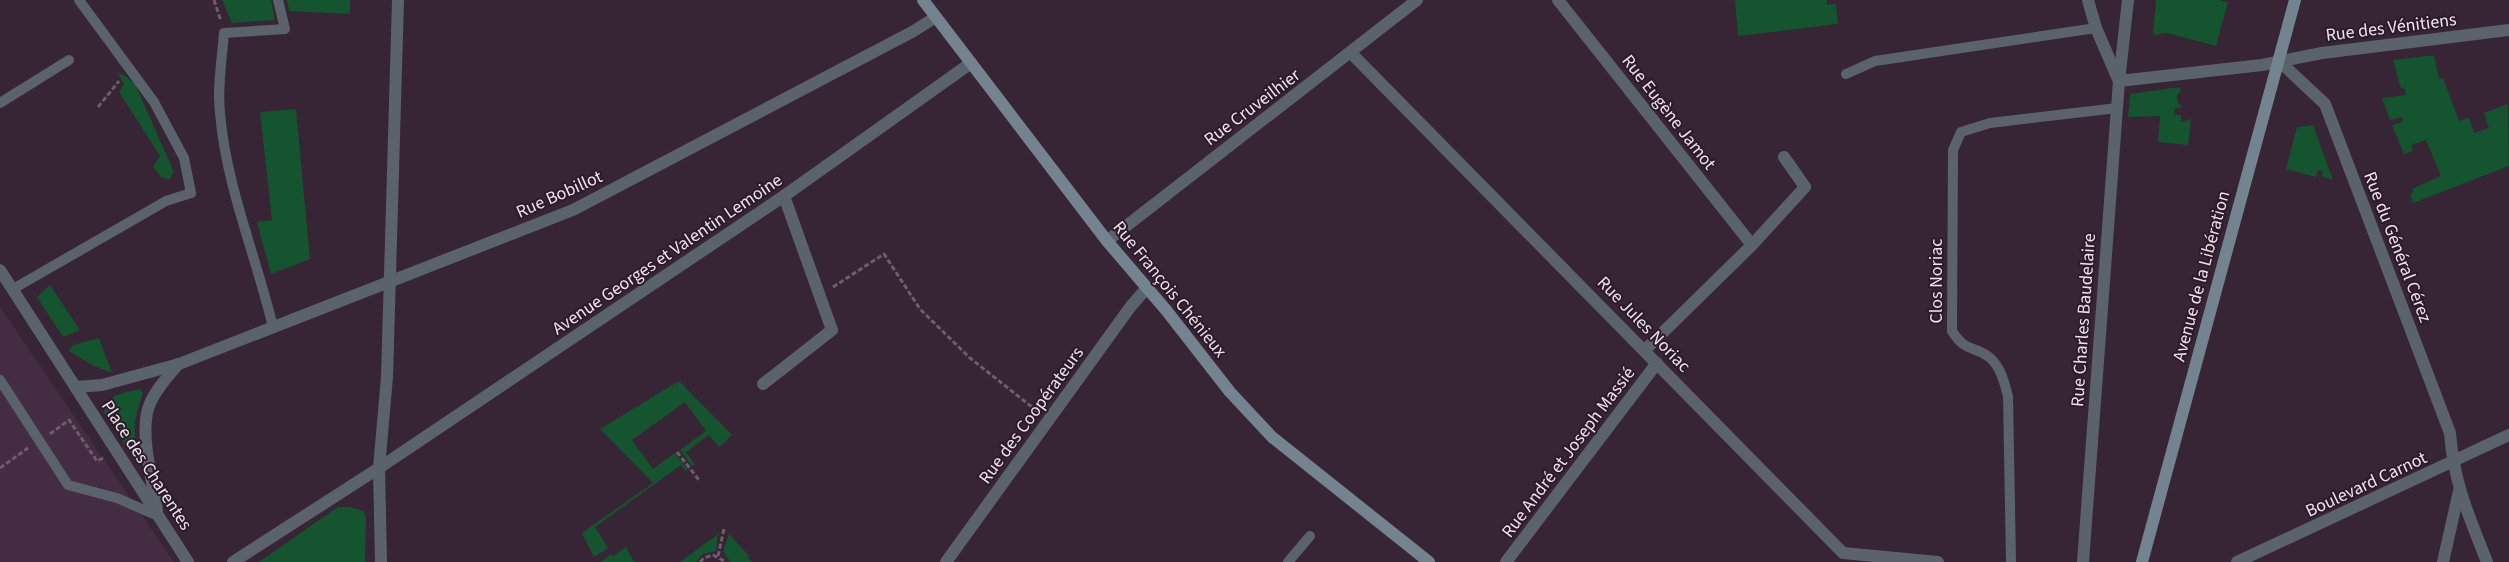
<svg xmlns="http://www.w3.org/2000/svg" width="2509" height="562" font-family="'Source Sans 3',sans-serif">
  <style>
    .built { fill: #442c42 }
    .green { fill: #14542e }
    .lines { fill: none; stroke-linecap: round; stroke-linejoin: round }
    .path { stroke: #6f5d6d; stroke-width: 3; stroke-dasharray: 5 2.5; stroke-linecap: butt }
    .lane { stroke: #5a636c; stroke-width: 10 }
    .street { stroke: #5a636c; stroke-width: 12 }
    .secondary { stroke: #748390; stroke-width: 12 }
    .labels { text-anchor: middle; stroke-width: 4; stroke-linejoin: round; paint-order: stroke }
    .street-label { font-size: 18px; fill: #efe2ed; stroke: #2c1b2b }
  </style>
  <rect width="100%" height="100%" fill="#372435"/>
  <polygon class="built" points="0,307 72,413 174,562 0,562"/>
  <g class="green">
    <polygon points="222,0 271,0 275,20 232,23"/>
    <polygon points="287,0 350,0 350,14 289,11"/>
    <polygon points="1735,0 1827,0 1827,5 1836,4 1838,24 1738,36"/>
    <polygon points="2156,0 2219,0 2228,2 2216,46 2167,33 2153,35"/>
    <polygon points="2434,55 2439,79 2443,78 2459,121 2469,118 2474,133 2489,128 2484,113 2508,104 2509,166 2413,203 2410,194 2413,192 2412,189 2441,176 2426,140 2411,145 2413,151 2404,154 2392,125 2403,122 2402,117 2390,120 2382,98 2406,95 2404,88 2401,89 2393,60"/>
    <polygon points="118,74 124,75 135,84 174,172 169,180 161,177 153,167 160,156 119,92 124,84"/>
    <polygon points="2180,87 2181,91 2177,95 2178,103 2183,107 2174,109 2175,115 2181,115 2181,122 2191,119 2188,145 2158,142 2160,116 2128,117 2130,94"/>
    <polygon points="296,109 310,259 271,274 257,222 272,220 260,112"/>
    <polygon points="2313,125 2333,180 2321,176 2323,171 2318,170 2316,177 2286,169 2297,127"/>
    <polygon points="50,285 80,330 63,337 37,297"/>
    <polygon points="99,338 112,373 92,365 69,351 73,345"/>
    <polygon points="679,381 732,435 719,447 709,435 686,452 695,465 692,466 680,450 706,431 685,402 632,440 653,469 675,453 688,470 686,471 681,465 595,527 608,548 594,557 582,533 653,483 600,429"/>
    <path d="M 139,389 L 143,393 C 134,421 132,428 139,457 L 135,460 L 104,412 C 106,394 124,393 139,389 Z"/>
    <polygon points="338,507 349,507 364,511 366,520 365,562 259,562"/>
    <polygon points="718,534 716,551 703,554 696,562 680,562"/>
    <polygon points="729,534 749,556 748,558 752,562 730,562 723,551"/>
    <polygon points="626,547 634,562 601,562 611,554 613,556"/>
  </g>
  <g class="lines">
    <g class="path">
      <polyline points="214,0 221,21"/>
      <polyline points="98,107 119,81"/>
      <polyline points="833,287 884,254 920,309 970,358 1037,411"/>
      <polyline points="50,434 69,420 97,461 103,458"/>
      <polyline points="677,452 699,480"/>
      <polyline points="0,468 28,448"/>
      <polyline points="718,556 724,529"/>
      <polyline points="700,562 704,558 713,555 726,562"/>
    </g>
    <g class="lane">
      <polyline points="1846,74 1875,61 2096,28"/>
      <polyline points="0,103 69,60"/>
      <polyline points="13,289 166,201 191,193 184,158 154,102 79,0"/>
      <path d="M 273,327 C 256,256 226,186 220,113 C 217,87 222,59 224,33 L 285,29 L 278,0"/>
      <polyline points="0,380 68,485 117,498 158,516"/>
      <polyline points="1288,562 1310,536"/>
      <path d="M 2011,562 L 2008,396 C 2004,382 2001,367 1989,357 C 1973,345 1966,353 1952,331 L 1953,150 L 1961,132 L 1990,123 L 2117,108"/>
    </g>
    <g class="street">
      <polyline points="1558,0 1752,245 1805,187 1784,157"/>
      <polyline points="2088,0 2096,28 2118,79"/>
      <polyline points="1351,53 1843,553 1938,562"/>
      <path d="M 2278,60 L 2325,104 L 2450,433 C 2454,484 2469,516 2487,562"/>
      <polyline points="2119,81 2262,65 2322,53 2509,30"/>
      <polyline points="1107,241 1417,0"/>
      <polyline points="0,270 188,562"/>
      <polyline points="1645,350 1752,245"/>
      <polyline points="763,384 832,330 784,196"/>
      <polyline points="76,387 102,385 179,364 573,210 912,32 936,17"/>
      <path d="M 157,511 C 153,481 140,438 148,409 C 153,392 168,377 178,364"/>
      <polyline points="233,562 379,468 784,196 971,63"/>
      <polyline points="381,562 379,468 387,377 398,0"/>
      <polyline points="946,562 1131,306 1146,289"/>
      <polyline points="1506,562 1657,363"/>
      <polyline points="2083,562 2119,81 2128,0"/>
      <polyline points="2237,562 2509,435"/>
      <polyline points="2443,562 2459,491"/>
    </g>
    <g class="secondary">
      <polyline points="923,0 1107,241 1166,310 1230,392 1272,437 1429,562"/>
      <polyline points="2142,562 2295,0"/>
    </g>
  </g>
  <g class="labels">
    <g class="street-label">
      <text transform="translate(2391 27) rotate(-7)" y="6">Rue des Vénitiens</text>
      <text transform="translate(1252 107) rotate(-37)" y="6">Rue Cruveilhier</text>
      <text transform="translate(1669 112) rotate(52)" y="6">Rue Eugène Jamot</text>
      <text transform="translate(559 194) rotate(-24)" y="6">Rue Bobillot</text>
      <text transform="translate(2398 247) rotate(69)" y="6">Rue du Général Cérez</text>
      <text transform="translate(667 254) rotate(-34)" y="6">Avenue Georges et Valentin Lemoine</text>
      <text transform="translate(2201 276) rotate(-75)" y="6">Avenue de la Libération</text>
      <text transform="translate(1936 281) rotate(-90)" y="6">Clos Noriac</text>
      <text transform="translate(1170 289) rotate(51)" y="6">Rue François Chénieux</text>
      <text transform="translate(2083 320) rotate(-86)" y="6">Rue Charles Baudelaire</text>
      <text transform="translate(1644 324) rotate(46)" y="6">Rue Jules Noriac</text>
      <text transform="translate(1031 415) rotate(-54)" y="6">Rue des Coopérateurs</text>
      <text transform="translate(1568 452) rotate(-53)" y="6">Rue André et Joseph Massié</text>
      <text transform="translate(147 465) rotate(57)" y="6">Place des Charentes</text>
      <text transform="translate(2366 484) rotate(-25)" y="6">Boulevard Carnot</text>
    </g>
  </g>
</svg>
